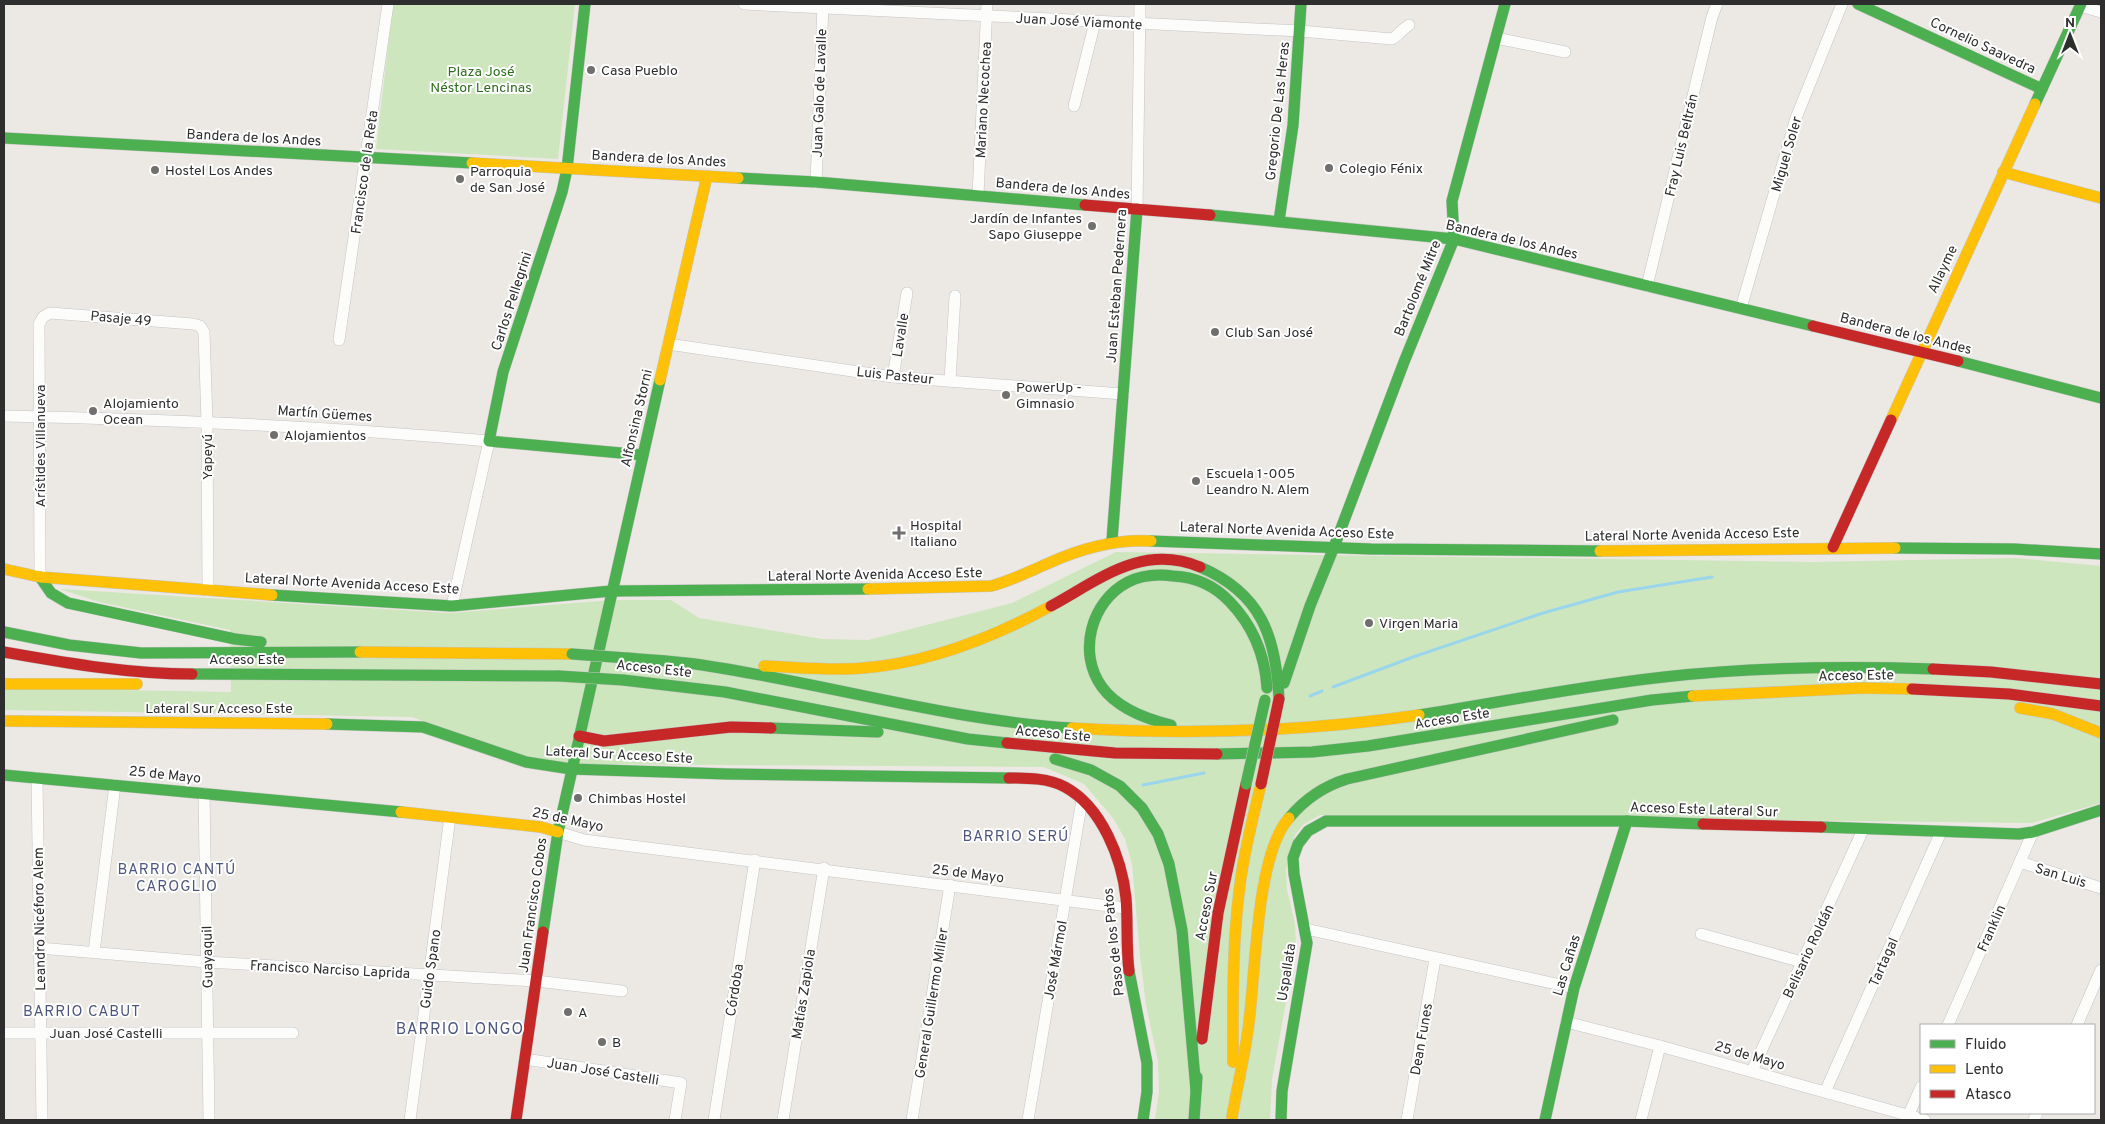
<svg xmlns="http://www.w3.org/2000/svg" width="2105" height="1124" font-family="Overpass,sans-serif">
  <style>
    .green { fill: #cee6be }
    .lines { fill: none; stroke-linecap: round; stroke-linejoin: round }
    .stream { stroke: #99d6ec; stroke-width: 3 }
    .street-casing { stroke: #c5c4c5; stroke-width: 12 }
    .fast-casing { stroke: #c5c4c5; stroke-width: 12 }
    .slow-casing { stroke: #c5c4c5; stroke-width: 12 }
    .jam-casing { stroke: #c5c4c5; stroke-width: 12 }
    .street { stroke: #fcfcfb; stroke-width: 11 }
    .fast { stroke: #4caf50; stroke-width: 11 }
    .slow { stroke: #ffc107; stroke-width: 11 }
    .jam { stroke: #c62828; stroke-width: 11 }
    .fast-bridge-casing { stroke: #c6c5c4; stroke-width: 12; stroke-linecap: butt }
    .jam-bridge-casing { stroke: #c6c5c4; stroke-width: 12; stroke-linecap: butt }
    .fast-bridge { stroke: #4caf50; stroke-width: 11 }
    .jam-bridge { stroke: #c62828; stroke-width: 11 }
    .poi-dot { fill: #706f6e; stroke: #fff; stroke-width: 2 }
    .labels { text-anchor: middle; stroke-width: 4; stroke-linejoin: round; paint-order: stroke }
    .street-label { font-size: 14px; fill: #2e2e2e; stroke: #fff }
    .poi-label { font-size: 14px; fill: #2e2e2e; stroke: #fff; text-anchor: start }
    .park-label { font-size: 14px; fill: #2c6e1b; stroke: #fff }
    .neighbourhood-label { font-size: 15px; letter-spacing: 1px; fill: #4d5680; stroke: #fff }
    .quarter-label { font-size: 16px; letter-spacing: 1px; fill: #4d5680; stroke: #fff }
  </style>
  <rect width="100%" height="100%" fill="#ece8e4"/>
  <g class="green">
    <polygon points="393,4 575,4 558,159 376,149"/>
    <polygon points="1116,552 1812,562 2015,558 2101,566 2101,803 2032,823 1320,815 1304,824 1295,835 1286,870 1287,890 1295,924 1296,947 1272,1079 1270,1120 1155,1120 1159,1091 1158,1061 1146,1005 1140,956 1132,864 1125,839 1113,818 1084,784 1044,767 576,764 526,758 412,717 4,710 4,688 231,692 230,630 99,602 60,589 450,613 613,600 671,600 699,618 822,639 868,640 1012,603"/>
  </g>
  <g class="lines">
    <g class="stream">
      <polyline points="1333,687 1413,657 1543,613 1618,592 1712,577"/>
      <polyline points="1310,696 1322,691"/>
      <polyline points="1143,785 1204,773"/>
    </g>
    <defs>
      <g id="street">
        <path d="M 744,4 L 1300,31 L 1392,39 C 1399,35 1402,29 1409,25"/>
        <polyline points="2080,6 2101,12"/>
        <polyline points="1496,38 1565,52"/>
        <polyline points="1074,106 1095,22"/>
        <polyline points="816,182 823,4"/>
        <polyline points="978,195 987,4"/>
        <polyline points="1137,209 1140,4"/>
        <polyline points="1647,286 1712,17 1717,4"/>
        <polyline points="1741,308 1796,118 1842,4"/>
        <polyline points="339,340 388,4"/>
        <polyline points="668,344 893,377 1123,394"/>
        <polyline points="893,377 907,293"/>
        <polyline points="950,381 955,296"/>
        <path d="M 4,416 C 166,419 327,427 489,441 L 452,606"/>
        <polyline points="40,577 39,324 43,317 50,313 193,324 200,326 204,332 207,422 208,590"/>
        <polyline points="37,778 42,1120"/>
        <polyline points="204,793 209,1120"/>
        <polyline points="558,832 584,840 1125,908"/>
        <polyline points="2020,862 2101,888"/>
        <polyline points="1306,929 1574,988"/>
        <polyline points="1701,934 1802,962"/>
        <polyline points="39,948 207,962 536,981 622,991"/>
        <polyline points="94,952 115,785"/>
        <polyline points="1566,1022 1660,1046 1925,1120"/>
        <polyline points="1948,1025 2033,832"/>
        <polyline points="2077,1025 2101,970"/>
        <polyline points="4,1033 293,1033"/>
        <polyline points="525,1059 681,1083 675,1120"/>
        <polyline points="1752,1071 1863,830"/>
        <polyline points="1825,1092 1941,832"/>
        <polyline points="1908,1116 1921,1087"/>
        <polyline points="410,1120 450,817"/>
        <polyline points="714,1120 755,860"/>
        <polyline points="783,1120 824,868"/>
        <polyline points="912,1120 950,885"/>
        <polyline points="1028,1120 1082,800"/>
        <polyline points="1407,1120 1435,959"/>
        <polyline points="1641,1120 1660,1046"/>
        <polyline points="2034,1120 2037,1113"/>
      </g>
      <g id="fast">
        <polyline points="585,4 567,169 562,192 503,372 489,441 643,455"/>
        <polyline points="1858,4 2042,89"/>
        <polyline points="2035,104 2081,4"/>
        <polyline points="4,138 472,163"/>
        <polyline points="738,178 816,182 1085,205"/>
        <polyline points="1210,215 1454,239 1813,326"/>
        <polyline points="1279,221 1293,125 1301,4"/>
        <polyline points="1958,361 2101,398"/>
        <polyline points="1112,540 1137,209"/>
        <polyline points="1151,541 1371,549 1600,551"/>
        <polyline points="1334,547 1404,362 1454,239 1452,201 1505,4"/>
        <polyline points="1895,548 2014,549 2101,554"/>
        <path d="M 1200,567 C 1261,593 1276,636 1279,699"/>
        <polyline points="40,577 51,593 68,603 235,639 261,642"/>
        <polyline points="272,595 452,606 611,591 868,589"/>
        <polyline points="4,632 69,645 141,653 360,652"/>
        <path d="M 627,658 C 650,660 672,661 695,664 C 821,682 944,720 1072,728"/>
        <polyline points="192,674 559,676"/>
        <polyline points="623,680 725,692 968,739 1007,743"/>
        <polyline points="1284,683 1310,606 1334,547"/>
        <path d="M 1419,715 C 1501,702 1582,686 1664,677 C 1754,667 1843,666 1933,669"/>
        <polyline points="327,724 423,727 526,762 571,769 727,774 1009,778"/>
        <path d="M 1171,725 C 1146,719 1118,709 1102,687 C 1077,653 1091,601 1128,582 C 1142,575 1158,574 1173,576 C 1195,577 1215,586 1230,602 C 1253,626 1265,655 1267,688"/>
        <polyline points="771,728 878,732"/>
        <polyline points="1217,754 1312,752 1368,746 1652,700 1693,696"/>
        <polyline points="1055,759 1091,770 1120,786 1142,808 1158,834 1169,864 1182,930 1196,1090"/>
        <polyline points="4,775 401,812"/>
        <path d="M 1289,818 C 1305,799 1324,786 1347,779 L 1613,720"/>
        <polyline points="1821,827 2019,834 2033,832 2101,810"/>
        <polyline points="543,932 558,832 660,380"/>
        <polyline points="1129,971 1147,1063 1147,1092 1143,1120"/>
        <polyline points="1194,1120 1197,1077"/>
        <polyline points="1281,1120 1282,1091 1307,943 1294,874 1293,858 1298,844 1308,831 1326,821 1627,821 1703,824"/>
        <polyline points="1545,1120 1574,988 1627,821"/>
      </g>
      <g id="slow">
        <polyline points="472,163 738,178"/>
        <polyline points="2003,172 2101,198"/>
        <polyline points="660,380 707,176"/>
        <polyline points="1891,420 2035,104"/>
        <polyline points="1600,551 1895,548"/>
        <polyline points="4,569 40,577 272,595"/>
        <path d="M 868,589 L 991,586 C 1011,581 1030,571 1049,563 C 1082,548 1115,539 1151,541"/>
        <polyline points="360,652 572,654"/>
        <path d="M 764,666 C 797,667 830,671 863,668 C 929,663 994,637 1051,606"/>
        <polyline points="4,684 137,684"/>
        <polyline points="1693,696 1862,688 1912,689"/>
        <polyline points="2020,708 2053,714 2101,733"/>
        <polyline points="4,721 327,724"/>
        <path d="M 1072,728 C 1188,735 1304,732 1419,715"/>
        <polyline points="401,812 541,827 558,832"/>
        <path d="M 1233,1062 C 1233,1003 1232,944 1240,885 C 1244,851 1253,818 1261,784"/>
        <path d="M 1232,1117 C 1237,1088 1244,1059 1248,1030 C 1256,977 1255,856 1289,818"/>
      </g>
      <g id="jam">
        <polyline points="1085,205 1210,215"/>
        <polyline points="1813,326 1958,361"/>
        <polyline points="1833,547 1891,420"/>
        <path d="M 1051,606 C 1099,580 1142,543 1200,567"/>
        <path d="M 4,652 C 67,663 128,674 192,674"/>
        <polyline points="1933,669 1991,672 2101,684"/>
        <polyline points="1912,689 2009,694 2101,706"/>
        <polyline points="579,736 604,741 731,727 771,728"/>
        <polyline points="1007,743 1115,753 1217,754"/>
        <path d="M 1009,778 C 1027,778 1049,778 1065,787 C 1102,807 1122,859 1126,898 C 1128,922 1126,947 1129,971"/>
        <polyline points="1703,824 1821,827"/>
        <polyline points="1202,1039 1218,913 1246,784"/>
        <polyline points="516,1120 543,932"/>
      </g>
    </defs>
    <use href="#street" class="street-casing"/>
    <use href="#fast" class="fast-casing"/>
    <use href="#slow" class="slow-casing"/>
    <use href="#jam" class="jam-casing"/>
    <use href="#street" class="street"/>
    <use href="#fast" class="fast"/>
    <use href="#slow" class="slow"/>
    <use href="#jam" class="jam"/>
    <defs>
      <g id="fast-bridge">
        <polyline points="572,654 627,658"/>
        <polyline points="559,676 623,680"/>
        <polyline points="1246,784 1265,700"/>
      </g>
      <polyline id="jam-bridge" points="1261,784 1279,699"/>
    </defs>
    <use href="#fast-bridge" class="fast-bridge-casing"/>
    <use href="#jam-bridge" class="jam-bridge-casing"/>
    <use href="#fast-bridge" class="fast-bridge"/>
    <use href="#jam-bridge" class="jam-bridge"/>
  </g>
  <g class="poi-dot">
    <circle cx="591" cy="70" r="5"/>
    <circle cx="1329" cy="168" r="5"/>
    <circle cx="155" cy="170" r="5"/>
    <circle cx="460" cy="179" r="5"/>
    <circle cx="1092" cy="226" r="5"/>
    <circle cx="1215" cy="332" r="5"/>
    <circle cx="1006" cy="395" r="5"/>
    <circle cx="93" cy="411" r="5"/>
    <circle cx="274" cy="435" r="5"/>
    <circle cx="1196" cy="481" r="5"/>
    <path d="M896.5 525.5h5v5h5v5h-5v5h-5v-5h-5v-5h5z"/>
    <circle cx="1369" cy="623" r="5"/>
    <circle cx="578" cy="798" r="5"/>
    <circle cx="568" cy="1012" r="5"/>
    <circle cx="602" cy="1042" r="5"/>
  </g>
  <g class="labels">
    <g class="street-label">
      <text transform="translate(1079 21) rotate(3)" y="5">Juan José Viamonte</text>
      <text transform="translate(1983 45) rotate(25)" y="5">Cornelio Saavedra</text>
      <text transform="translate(819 93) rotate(-88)" y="5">Juan Galo de Lavalle</text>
      <text transform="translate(983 100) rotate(-87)" y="5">Mariano Necochea</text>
      <text transform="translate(1277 111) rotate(-84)" y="5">Gregorio De Las Heras</text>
      <text transform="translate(254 137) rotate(3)" y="5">Bandera de los Andes</text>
      <text transform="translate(1681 145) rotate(-77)" y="5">Fray Luis Beltrán</text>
      <text transform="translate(1786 154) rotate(-74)" y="5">Miguel Soler</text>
      <text transform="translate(659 158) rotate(3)" y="5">Bandera de los Andes</text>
      <text transform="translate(364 172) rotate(-82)" y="5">Francisco de la Reta</text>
      <text transform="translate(1063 188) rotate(5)" y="5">Bandera de los Andes</text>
      <text transform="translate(1512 239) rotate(13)" y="5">Bandera de los Andes</text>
      <text transform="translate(1942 269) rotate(-65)" y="5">Allayme</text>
      <text transform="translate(1116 286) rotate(-86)" y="5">Juan Esteban Pedernera</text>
      <text transform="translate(1417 288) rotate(-68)" y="5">Bartolomé Mitre</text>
      <text transform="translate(511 301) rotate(-72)" y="5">Carlos Pellegrini</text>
      <text transform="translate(121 318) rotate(5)" y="5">Pasaje 49</text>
      <text transform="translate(1906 333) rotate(14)" y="5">Bandera de los Andes</text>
      <text transform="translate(900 335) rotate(-81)" y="5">Lavalle</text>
      <text transform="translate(895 375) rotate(6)" y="5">Luis Pasteur</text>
      <text transform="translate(325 413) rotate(4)" y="5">Martín Güemes</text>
      <text transform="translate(636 418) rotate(-77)" y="5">Alfonsina Storni</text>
      <text transform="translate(40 446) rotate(-90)" y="5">Arístides Villanueva</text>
      <text transform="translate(207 457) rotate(-90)" y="5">Yapeyú</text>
      <text transform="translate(1287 530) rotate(2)" y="5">Lateral Norte Avenida Acceso Este</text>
      <text transform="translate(1692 534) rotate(-1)" y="5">Lateral Norte Avenida Acceso Este</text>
      <text transform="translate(875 574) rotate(-1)" y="5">Lateral Norte Avenida Acceso Este</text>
      <text transform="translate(352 583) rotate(3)" y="5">Lateral Norte Avenida Acceso Este</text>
      <text x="247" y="664">Acceso Este</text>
      <text transform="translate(654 668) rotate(6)" y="5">Acceso Este</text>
      <text transform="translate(1856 675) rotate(-1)" y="5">Acceso Este</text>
      <text x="219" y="713">Lateral Sur Acceso Este</text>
      <text transform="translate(1452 718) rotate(-9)" y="5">Acceso Este</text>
      <text transform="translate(1053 733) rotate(5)" y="5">Acceso Este</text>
      <text transform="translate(619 754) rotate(3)" y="5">Lateral Sur Acceso Este</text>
      <text transform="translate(165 774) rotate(6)" y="5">25 de Mayo</text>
      <text transform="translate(1704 809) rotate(2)" y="5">Acceso Este Lateral Sur</text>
      <text transform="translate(568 819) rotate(12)" y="5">25 de Mayo</text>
      <text transform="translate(968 873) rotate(7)" y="5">25 de Mayo</text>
      <text transform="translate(2061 875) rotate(17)" y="5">San Luis</text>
      <text transform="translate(532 905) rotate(-82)" y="5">Juan Francisco Cobos</text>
      <text transform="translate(1206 906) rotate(-79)" y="5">Acceso Sur</text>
      <text transform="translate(39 919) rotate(-91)" y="5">Leandro Nicéforo Alem</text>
      <text transform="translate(1991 928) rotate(-66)" y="5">Franklin</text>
      <text transform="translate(1113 942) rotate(-96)" y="5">Paso de los Patos</text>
      <text transform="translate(1808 951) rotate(-65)" y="5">Belisario Roldán</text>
      <text transform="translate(207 957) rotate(-91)" y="5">Guayaquil</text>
      <text transform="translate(1055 960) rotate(-80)" y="5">José Mármol</text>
      <text transform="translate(1883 962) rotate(-66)" y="5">Tartagal</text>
      <text transform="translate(1566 965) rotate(-73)" y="5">Las Cañas</text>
      <text transform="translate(330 969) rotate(3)" y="5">Francisco Narciso Laprida</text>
      <text transform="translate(430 969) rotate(-82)" y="5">Guido Spano</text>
      <text transform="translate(1286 972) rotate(-81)" y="5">Uspallata</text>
      <text transform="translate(734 990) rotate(-81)" y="5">Córdoba</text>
      <text transform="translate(803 994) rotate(-81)" y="5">Matías Zapiola</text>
      <text transform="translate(931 1003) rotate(-81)" y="5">General Guillermo Miller</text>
      <text x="106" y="1038">Juan José Castelli</text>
      <text transform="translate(1421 1039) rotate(-80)" y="5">Dean Funes</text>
      <text transform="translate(1750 1055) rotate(16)" y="5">25 de Mayo</text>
      <text transform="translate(603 1071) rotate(9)" y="5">Juan José Castelli</text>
    </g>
    <g class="poi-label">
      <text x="601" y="75">Casa Pueblo</text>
      <text x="1339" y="173">Colegio Fénix</text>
      <text x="165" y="175">Hostel Los Andes</text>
      <text x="470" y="176">Parroquia<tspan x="470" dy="16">de San José</tspan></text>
      <text x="1082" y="223" text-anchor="end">Jardín de Infantes<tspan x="1082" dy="16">Sapo Giuseppe</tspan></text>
      <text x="1225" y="337">Club San José</text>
      <text x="1016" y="392">PowerUp -<tspan x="1016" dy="16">Gimnasio</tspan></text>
      <text x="103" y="408">Alojamiento<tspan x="103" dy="16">Ocean</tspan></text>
      <text x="284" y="440">Alojamientos</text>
      <text x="1206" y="478">Escuela 1-005<tspan x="1206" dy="16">Leandro N. Alem</tspan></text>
      <text x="910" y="530">Hospital<tspan x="910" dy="16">Italiano</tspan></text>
      <text x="1379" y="628">Virgen Maria</text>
      <text x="588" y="803">Chimbas Hostel</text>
      <text x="578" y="1017">A</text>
      <text x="612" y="1047">B</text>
    </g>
    <g class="park-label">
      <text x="481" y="76">Plaza José<tspan x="481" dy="16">Néstor Lencinas</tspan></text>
    </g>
    <g class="neighbourhood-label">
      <text x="1016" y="841">BARRIO SERÚ</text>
      <text x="177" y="874">BARRIO CANTÚ<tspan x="177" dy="17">CAROGLIO</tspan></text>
      <text x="82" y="1016">BARRIO CABUT</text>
    </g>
    <g class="quarter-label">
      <text x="460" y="1034">BARRIO LONGO</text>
    </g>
  </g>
  <rect width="2105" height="1124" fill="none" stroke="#2e2e2e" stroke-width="10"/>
  <rect x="1920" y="1024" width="175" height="90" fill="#ffffff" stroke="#ababab"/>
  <rect x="1930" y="1040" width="25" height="8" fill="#4caf50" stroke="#ababab"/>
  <text x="1965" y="1049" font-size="15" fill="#2e2e2e">Fluido</text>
  <rect x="1930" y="1065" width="25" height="8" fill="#ffc107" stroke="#ababab"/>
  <text x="1965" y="1074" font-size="15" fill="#2e2e2e">Lento</text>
  <rect x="1930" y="1090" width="25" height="8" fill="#c62828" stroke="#ababab"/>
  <text x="1965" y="1099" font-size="15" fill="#2e2e2e">Atasco</text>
  <g transform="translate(2070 35)" stroke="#ffffff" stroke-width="4" paint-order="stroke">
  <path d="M0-4L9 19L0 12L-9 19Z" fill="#2e2e2e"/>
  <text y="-8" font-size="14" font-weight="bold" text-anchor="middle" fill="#2e2e2e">N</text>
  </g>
</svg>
